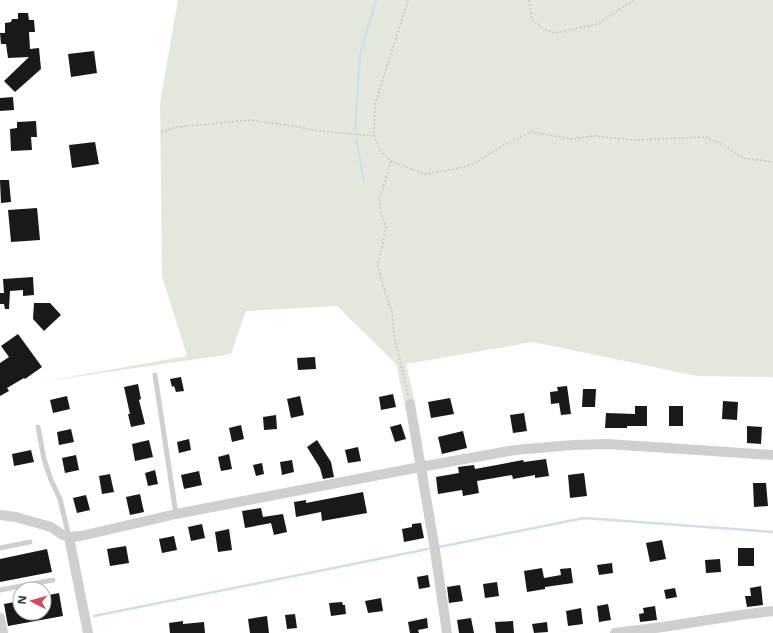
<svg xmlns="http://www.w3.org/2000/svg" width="773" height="633" font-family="'Open Sans',sans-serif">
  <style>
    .green { fill: #e3e8dd }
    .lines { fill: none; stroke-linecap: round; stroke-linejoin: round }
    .stream { stroke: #cee0e8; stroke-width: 2.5 }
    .building { fill: #191919 }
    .path { stroke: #c6c6c6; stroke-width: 1.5; stroke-dasharray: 2 2; stroke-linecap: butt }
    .lane { stroke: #cfcfcf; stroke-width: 5 }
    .street { stroke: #cfcfcf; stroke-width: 10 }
  </style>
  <rect width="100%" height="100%" fill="#fff"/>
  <polygon class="green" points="178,0 773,0 773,377 697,376 533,342 406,364 415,403 405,405 396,364 337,306 246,311 231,354 41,382 187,356 162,276 160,103"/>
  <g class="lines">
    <g class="stream">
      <polyline points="355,131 360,54 376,0"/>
      <polyline points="356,139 364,182"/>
      <polyline points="439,547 584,518 773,532"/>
      <polyline points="94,616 428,549"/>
    </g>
  </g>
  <g class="building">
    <polygon points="18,13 28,13 29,20 34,20 35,32 29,32 30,49 39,48 41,69 15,92 4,81 29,57 8,58 6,44 1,44 0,33 5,33 5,23 11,22 12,19 18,19"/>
    <polygon points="94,51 97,73 71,77 68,54"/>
    <polygon points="13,97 14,110 0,111 0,98"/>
    <polygon points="36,121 37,137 31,137 32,150 11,151 10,129 17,128 17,122"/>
    <polygon points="95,142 99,164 72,168 69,145"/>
    <polygon points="0,180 9,180 11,202 1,203"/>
    <polygon points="37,208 40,240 11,242 8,210"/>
    <polygon points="33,277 34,295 23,296 23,290 10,291 9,309 5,309 4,304 0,304 0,293 4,293 3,279"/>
    <polygon points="34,303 50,303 61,315 44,331 33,319"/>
    <polygon points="18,334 42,367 25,379 24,378 7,388 9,391 0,396 0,363 9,357 1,346"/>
    <polygon points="315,357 316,369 298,370 297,358"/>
    <polygon points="181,377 184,391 176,392 174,386 172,387 170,379"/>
    <polygon points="138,384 141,399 139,400 145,424 131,427 128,414 130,414 124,387"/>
    <polygon points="567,386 571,414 561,415 559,403 551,404 550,392 558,391 557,387"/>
    <polygon points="583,389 596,389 595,407 582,407"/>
    <polygon points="393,394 396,407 381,410 379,397"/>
    <polygon points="67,396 70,409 53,413 50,400"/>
    <polygon points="300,396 304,415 291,418 287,399"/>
    <polygon points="450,398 454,414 431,418 428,402"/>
    <polygon points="723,401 738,402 737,420 722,419"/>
    <polygon points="635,406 647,406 647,426 627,426 627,428 605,428 606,413 635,414"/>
    <rect x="669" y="406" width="14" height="20"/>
    <polygon points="524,413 527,431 513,433 510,415"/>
    <polygon points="276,415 277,429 264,430 263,417"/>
    <polygon points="401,424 406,439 395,442 390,427"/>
    <polygon points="241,425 244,439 232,442 229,428"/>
    <polygon points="747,426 762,427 761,444 747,443"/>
    <polygon points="71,429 74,442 59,445 57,432"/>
    <polygon points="463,431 467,448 442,454 438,437"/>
    <polygon points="189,439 191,450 179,453 177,442"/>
    <polygon points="149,440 153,457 135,461 132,444"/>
    <polygon points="317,440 331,462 334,477 323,479 320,468 307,447"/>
    <polygon points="358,447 361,461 348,463 345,450"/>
    <polygon points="31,450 34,462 14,466 12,454"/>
    <polygon points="229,454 232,469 221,471 218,457"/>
    <polygon points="76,455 79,470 65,473 62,458"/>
    <polygon points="546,459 549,476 535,478 535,475 513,479 512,475 477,481 479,493 463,496 462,490 438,494 436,477 459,473 458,467 474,465 475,469 523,460 524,462"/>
    <polygon points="292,460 294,472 282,475 280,462"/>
    <polygon points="262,463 264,474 256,476 253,465"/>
    <polygon points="155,470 158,484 148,486 145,473"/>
    <polygon points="199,471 202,485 184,489 181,475"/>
    <polygon points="584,473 587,496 570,498 568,475"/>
    <polygon points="110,474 114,492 102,494 99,476"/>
    <polygon points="753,483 766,483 768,506 754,507"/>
    <polygon points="363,492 367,513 322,521 321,512 296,517 294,502 306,500 306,503"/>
    <polygon points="140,494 144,512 130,515 126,497"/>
    <polygon points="86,495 90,510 77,513 73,498"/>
    <polygon points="261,508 263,517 283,514 287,532 274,535 271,523 245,528 242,511"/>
    <polygon points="421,523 424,538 404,542 402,529 412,527 412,524"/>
    <polygon points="202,524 205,538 191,541 188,527"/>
    <polygon points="229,529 232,550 218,552 215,532"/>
    <polygon points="174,536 177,550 162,553 159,539"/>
    <polygon points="662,540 666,559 650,562 646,543"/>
    <polygon points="126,546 129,563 110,566 107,549"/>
    <rect x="738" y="548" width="16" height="18"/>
    <polygon points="47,549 52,572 0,582 0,559"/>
    <polygon points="720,559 721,572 706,573 705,560"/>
    <polygon points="612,563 613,573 599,575 597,565"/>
    <polygon points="542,568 544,578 561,575 560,569 571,568 573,583 545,587 545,589 527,592 524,571"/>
    <polygon points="428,575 430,587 419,589 417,577"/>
    <polygon points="497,582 499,596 485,598 483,584"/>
    <polygon points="460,585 463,601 449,603 447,587"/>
    <polygon points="761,586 763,605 747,607 745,596 751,596 750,588"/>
    <polygon points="675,588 677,597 666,599 664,590"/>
    <polygon points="59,593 63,616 8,626 4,604 20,601 20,613 44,613 44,596"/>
    <polygon points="381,598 383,611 368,613 365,601"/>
    <polygon points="342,602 343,605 345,605 346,614 331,616 329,603"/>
    <polygon points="608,604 611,620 599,622 597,606"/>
    <polygon points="655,606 657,620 640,622 639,614 644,613 643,608"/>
    <polygon points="581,608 583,624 568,626 566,611"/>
    <polygon points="295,614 297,628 287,629 285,615"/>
    <polygon points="267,616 269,633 250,633 248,619"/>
    <polygon points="427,618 428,628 418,630 419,633 410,633 408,622"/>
    <polygon points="471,618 474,633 459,633 457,620"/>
    <polygon points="183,621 183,624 204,622 205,633 170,633 169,623"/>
    <polygon points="513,621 514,633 496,633 495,622"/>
    <polygon points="547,622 548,632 534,633 532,624"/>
  </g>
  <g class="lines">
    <g class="path">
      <polyline points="408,0 375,104 374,136 381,152 391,161 424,174 455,169 474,164 502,146 531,132 573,139 593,136 634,140 706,137 725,146 743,158 773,162"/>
      <polyline points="529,0 532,20 544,29 555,33 597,24 634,0"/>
      <polyline points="161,132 177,127 250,120 293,126 319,131 374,136"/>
      <polyline points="391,161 379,201 381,212 386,227 381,252 377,264 386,295 392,312 394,335 408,395"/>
    </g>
    <g class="lane">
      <polyline points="155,375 176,514"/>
      <polyline points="38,427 44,459 51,480 60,499 69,537"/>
      <polyline points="0,548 30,542"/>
      <polyline points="0,590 53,580"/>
    </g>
    <g class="street">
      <polyline points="410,404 435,550 447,633"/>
      <polyline points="0,515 16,517 51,527 61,534 69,537 81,536 176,514 420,467 515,450 573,445 608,444 773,455"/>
      <polyline points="69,537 88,633"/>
      <polyline points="0,618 3,633"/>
      <polyline points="615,633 663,627 740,615 773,611"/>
    </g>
  </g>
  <g transform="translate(32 601) rotate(276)"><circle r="19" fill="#ffffff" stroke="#adadad"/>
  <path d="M0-3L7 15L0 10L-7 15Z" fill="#d44a59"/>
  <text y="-6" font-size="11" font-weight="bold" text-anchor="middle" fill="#323232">N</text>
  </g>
</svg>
